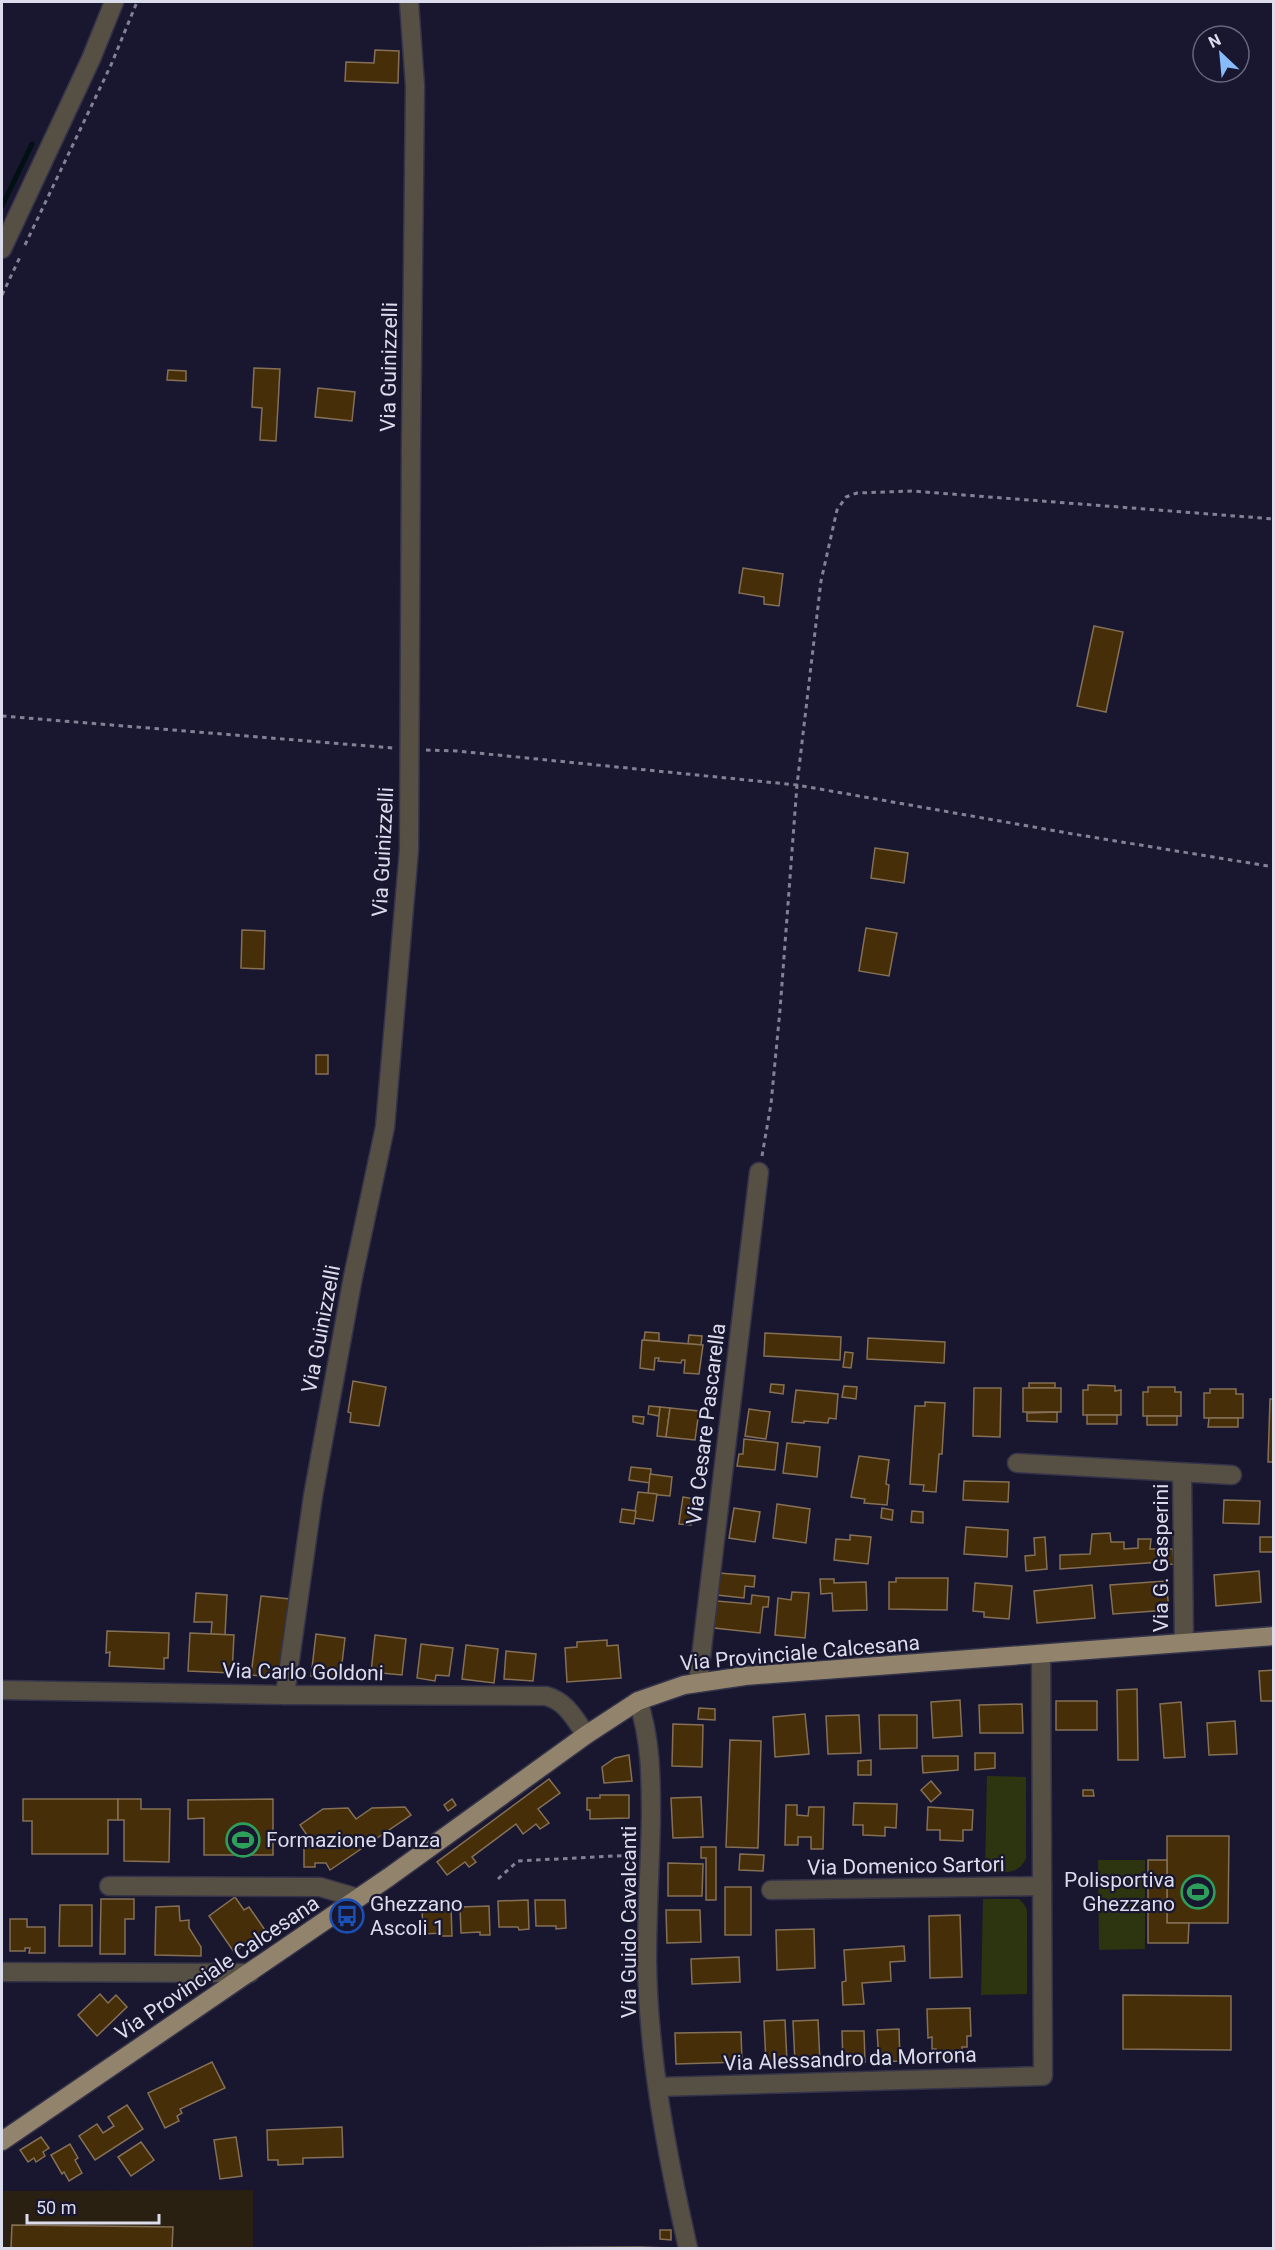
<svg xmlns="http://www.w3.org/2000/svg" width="1275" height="2250" font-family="Roboto,sans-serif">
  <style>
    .commercial { fill: #2a2011 }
    .green { fill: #2c3510 }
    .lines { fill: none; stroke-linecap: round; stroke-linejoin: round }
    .stream { stroke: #001013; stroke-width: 5 }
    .building { fill: #462e08; stroke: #847056; stroke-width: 1.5 }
    .minor-casing { stroke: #343349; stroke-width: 21 }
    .major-casing { stroke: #343349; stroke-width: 21 }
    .path { stroke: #828195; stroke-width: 3; stroke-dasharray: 4.5 4.5; stroke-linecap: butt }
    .minor { stroke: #564f44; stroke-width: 18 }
    .major { stroke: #92846c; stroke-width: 18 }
    .labels { text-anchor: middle; stroke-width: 4.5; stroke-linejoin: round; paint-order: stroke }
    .street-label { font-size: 21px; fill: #dbdcec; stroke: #19172f }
    .poi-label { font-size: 21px; fill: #dbdcec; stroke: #19172f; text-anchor: start }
  </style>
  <rect width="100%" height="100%" fill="#19172f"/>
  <polygon class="commercial" points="253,2190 253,2247 670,2248 2,2248 2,2191"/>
  <g class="green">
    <path d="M 987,1776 L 1026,1777 L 1026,1858 C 1019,1876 1002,1872 985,1872 Z"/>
    <polygon points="1098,1860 1145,1860 1145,1949 1099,1950"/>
    <polygon points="983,1899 1019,1899 1024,1904 1027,1910 1027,1994 981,1995"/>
  </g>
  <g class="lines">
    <polyline class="stream" points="2,206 32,144"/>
  </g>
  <g class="building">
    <polygon points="375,50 399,51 398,83 345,81 346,62 374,63"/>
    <polygon points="254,368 280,369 276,441 260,440 262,408 252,407"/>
    <polygon points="168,370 186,371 186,381 167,380"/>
    <polygon points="318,388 355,392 352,421 315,417"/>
    <polygon points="743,568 783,574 779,606 764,604 764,597 739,593"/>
    <polygon points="1094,626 1123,632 1106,712 1077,706"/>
    <polygon points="875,848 908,853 904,883 871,878"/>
    <polygon points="866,928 897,933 889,976 859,971"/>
    <polygon points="242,930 265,931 264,969 241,968"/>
    <rect x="316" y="1055" width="12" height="19"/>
    <polygon points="645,1332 659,1333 659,1341 644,1340"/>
    <polygon points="765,1333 841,1337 840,1360 764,1356"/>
    <polygon points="689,1335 702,1336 701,1345 688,1344"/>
    <polygon points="868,1338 945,1342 944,1363 867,1359"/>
    <polygon points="642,1340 703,1345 699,1374 684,1373 685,1360 682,1360 681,1363 658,1361 659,1358 655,1358 654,1370 640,1368"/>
    <polygon points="845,1352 853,1353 851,1368 843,1367"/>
    <polygon points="353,1381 386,1387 379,1426 350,1422 351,1413 348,1412"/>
    <rect x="1029" y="1383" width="26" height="5"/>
    <polygon points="771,1384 784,1385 783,1394 770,1392"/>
    <polygon points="1088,1385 1115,1386 1115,1391 1121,1390 1121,1415 1083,1415 1083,1390 1088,1390"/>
    <polygon points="844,1386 857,1387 856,1399 842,1397"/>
    <polygon points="1148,1387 1175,1387 1175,1392 1181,1392 1181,1416 1143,1416 1143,1392 1148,1392"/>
    <polygon points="974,1388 1001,1388 1000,1437 973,1436"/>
    <rect x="1023" y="1388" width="38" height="24"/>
    <polygon points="1210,1389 1236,1389 1236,1394 1243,1394 1243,1418 1204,1418 1204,1393 1210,1393"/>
    <polygon points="796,1390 838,1394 836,1419 829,1418 828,1423 804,1421 804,1423 792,1422"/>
    <polygon points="1270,1399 1274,1399 1274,1462 1268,1462"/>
    <polygon points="925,1402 945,1403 942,1454 939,1454 936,1492 923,1491 924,1485 910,1484 915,1406 925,1406"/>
    <polygon points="649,1406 660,1407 659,1416 648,1414"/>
    <polygon points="660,1407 670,1408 666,1437 657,1436"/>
    <polygon points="670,1408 699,1411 695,1440 666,1437"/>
    <polygon points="749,1409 770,1412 766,1439 745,1436"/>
    <polygon points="1057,1412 1057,1422 1027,1421 1027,1413"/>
    <rect x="1087" y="1415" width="30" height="9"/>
    <polygon points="633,1416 644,1417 643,1424 633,1422"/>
    <rect x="1147" y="1416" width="30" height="9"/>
    <polygon points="1209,1418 1238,1418 1238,1427 1208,1427"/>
    <polygon points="744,1439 778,1443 775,1470 737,1466 739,1454 743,1454"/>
    <polygon points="787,1443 820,1447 817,1477 783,1473"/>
    <polygon points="859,1456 889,1460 886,1484 889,1485 887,1505 864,1503 865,1499 851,1497"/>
    <polygon points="631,1467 651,1469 650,1483 629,1480"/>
    <polygon points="650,1474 672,1477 670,1496 648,1494"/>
    <polygon points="964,1481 1009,1482 1008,1502 963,1500"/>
    <polygon points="638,1492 657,1494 653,1521 634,1518"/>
    <polygon points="683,1497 695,1499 691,1525 679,1524"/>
    <polygon points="1224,1500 1260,1501 1259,1524 1223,1523"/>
    <polygon points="777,1504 810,1509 806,1543 773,1538"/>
    <polygon points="734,1508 760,1512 755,1542 729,1538"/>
    <polygon points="882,1508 893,1510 892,1520 881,1518"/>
    <polygon points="622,1509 636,1511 634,1524 620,1522"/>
    <polygon points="912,1511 923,1512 923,1523 911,1522"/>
    <polygon points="966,1527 1008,1530 1007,1557 964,1554"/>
    <polygon points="1110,1533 1111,1542 1124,1542 1124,1549 1138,1548 1138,1539 1151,1539 1150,1549 1173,1549 1174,1564 1163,1565 1162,1562 1060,1569 1060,1555 1090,1554 1092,1534"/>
    <polygon points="850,1535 871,1537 868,1564 834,1560 836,1539 850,1540"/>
    <polygon points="1045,1537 1047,1569 1026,1571 1025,1556 1035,1555 1034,1538"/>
    <rect x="1260" y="1537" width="14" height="15"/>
    <polygon points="1259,1571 1261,1602 1216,1606 1214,1575"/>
    <polygon points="719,1573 755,1576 754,1587 745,1586 744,1598 717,1595"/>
    <polygon points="896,1578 948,1578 947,1610 889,1609 889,1582 896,1582"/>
    <polygon points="820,1579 834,1579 834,1583 866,1582 867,1610 833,1611 832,1593 821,1594"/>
    <polygon points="1166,1581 1169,1610 1113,1614 1110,1585"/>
    <polygon points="975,1583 1012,1586 1009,1619 984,1617 984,1612 973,1611"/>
    <polygon points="1092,1585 1095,1618 1037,1623 1034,1591"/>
    <polygon points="792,1592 809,1593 805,1638 775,1635 778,1598 791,1600"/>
    <polygon points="196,1593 227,1595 225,1635 211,1634 212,1622 194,1622"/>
    <polygon points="752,1595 769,1597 768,1607 763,1607 760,1633 714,1628 717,1601 751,1604"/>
    <polygon points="261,1596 290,1599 279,1678 251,1675"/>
    <polygon points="107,1631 169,1633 168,1658 164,1658 164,1669 109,1666 110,1652 106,1653"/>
    <polygon points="190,1633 234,1635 232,1673 188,1671"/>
    <polygon points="316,1634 345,1638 340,1680 311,1676"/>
    <polygon points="375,1635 406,1639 402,1675 371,1672"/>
    <polygon points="607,1640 607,1646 618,1645 621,1678 567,1682 565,1648 577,1647 577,1642"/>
    <polygon points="421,1644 453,1648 449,1676 436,1675 435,1681 417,1678"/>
    <polygon points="466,1645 498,1649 494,1683 462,1679"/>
    <polygon points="506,1651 536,1654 533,1681 504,1679"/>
    <polygon points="1274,1670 1274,1710 1273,1710 1273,1701 1261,1701 1259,1671"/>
    <polygon points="1137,1689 1138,1760 1118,1760 1117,1690"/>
    <polygon points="960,1700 962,1736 933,1738 931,1702"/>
    <rect x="1056" y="1701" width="41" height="29"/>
    <polygon points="1181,1702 1185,1757 1164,1758 1160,1704"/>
    <polygon points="1022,1704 1023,1733 980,1733 979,1705"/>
    <polygon points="699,1708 715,1709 715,1720 698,1719"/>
    <polygon points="805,1714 809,1754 775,1757 773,1717"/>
    <polygon points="859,1715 861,1753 828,1754 826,1716"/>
    <polygon points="879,1715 917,1715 917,1748 880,1749"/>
    <polygon points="1235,1721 1237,1754 1209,1755 1207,1723"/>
    <polygon points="673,1724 703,1725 702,1767 672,1766"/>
    <polygon points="730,1740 761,1741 758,1848 726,1847"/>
    <polygon points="975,1753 995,1753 995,1768 975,1770"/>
    <polygon points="629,1755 632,1781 604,1783 602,1767 615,1758"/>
    <polygon points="922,1756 958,1756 958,1770 923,1773"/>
    <polygon points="871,1760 871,1775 858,1775 858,1761"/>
    <polygon points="549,1779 560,1793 538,1809 549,1823 540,1829 536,1824 523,1834 516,1824 472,1857 476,1862 469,1867 465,1862 447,1875 437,1862"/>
    <polygon points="931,1781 941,1793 931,1802 921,1790"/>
    <polygon points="1083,1790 1093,1790 1094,1796 1083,1796"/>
    <polygon points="600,1795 629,1795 629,1818 590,1819 590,1810 587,1810 587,1798 600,1798"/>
    <polygon points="701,1797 703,1837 673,1838 671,1798"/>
    <polygon points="23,1799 118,1799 118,1820 108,1820 108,1854 32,1854 32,1821 23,1821"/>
    <polygon points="118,1799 141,1799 141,1809 170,1809 169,1862 124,1861 124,1820 118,1820"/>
    <polygon points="273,1799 273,1855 204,1855 204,1818 188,1819 188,1800"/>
    <polygon points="452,1799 456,1805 448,1811 444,1805"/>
    <polygon points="854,1803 897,1804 896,1828 885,1827 885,1836 863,1835 863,1825 853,1825"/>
    <polygon points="786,1805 797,1805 797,1815 808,1816 809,1807 824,1807 823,1849 811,1849 811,1837 798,1837 798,1845 785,1845"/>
    <polygon points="405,1807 411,1815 330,1870 326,1863 315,1863 315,1867 304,1867 304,1844 309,1844 309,1838 300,1825 323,1809 348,1808 356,1819 372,1808"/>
    <polygon points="928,1807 973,1810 972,1830 963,1830 963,1841 940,1840 940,1830 927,1830"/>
    <polygon points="1167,1836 1229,1836 1228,1923 1167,1923"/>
    <polygon points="701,1847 716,1847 716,1900 706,1900 706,1858 701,1858"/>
    <polygon points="740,1854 764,1855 763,1871 739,1870"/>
    <polygon points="1148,1860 1167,1860 1167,1923 1189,1923 1188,1943 1148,1943"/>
    <polygon points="668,1863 703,1864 702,1896 668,1896"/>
    <rect x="725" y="1887" width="26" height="48"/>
    <polygon points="235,1897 244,1910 249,1907 265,1930 234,1952 209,1916"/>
    <polygon points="101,1899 134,1899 134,1919 125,1919 125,1954 100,1954"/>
    <polygon points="528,1900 529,1929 519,1930 518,1927 499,1927 498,1901"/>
    <polygon points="535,1900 565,1900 566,1928 556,1929 556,1926 536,1926"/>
    <polygon points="60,1905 92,1905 92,1946 59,1946"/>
    <polygon points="179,1906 180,1921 189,1920 189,1928 201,1947 201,1956 155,1955 156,1907"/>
    <polygon points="489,1906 490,1935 480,1935 480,1932 461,1933 460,1907"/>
    <polygon points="451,1907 452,1936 442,1936 442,1933 423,1934 422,1908"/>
    <polygon points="666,1910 700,1910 701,1942 667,1943"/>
    <polygon points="960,1915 962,1977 930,1978 929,1916"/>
    <polygon points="10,1919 27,1919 27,1927 45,1927 45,1953 29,1953 30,1948 25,1948 25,1951 10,1951"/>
    <polygon points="814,1929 815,1968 777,1970 776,1930"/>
    <polygon points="904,1946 905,1961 890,1962 891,1981 862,1983 864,2004 843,2005 842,1982 846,1981 844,1950"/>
    <polygon points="739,1957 740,1982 692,1984 691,1959"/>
    <polygon points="100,1994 108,2003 116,1995 127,2007 97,2036 78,2015"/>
    <polygon points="1123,1995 1231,1996 1231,2050 1123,2049"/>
    <polygon points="970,2008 971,2036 967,2036 967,2047 962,2047 963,2058 936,2059 936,2049 932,2049 932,2037 928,2038 927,2009"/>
    <polygon points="785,2020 787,2062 766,2063 764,2021"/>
    <polygon points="818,2020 820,2062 795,2063 793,2021"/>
    <polygon points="899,2029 900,2061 879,2062 877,2030"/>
    <polygon points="842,2031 864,2031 865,2062 843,2063"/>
    <polygon points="741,2032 742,2062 676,2064 675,2033"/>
    <polygon points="212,2062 225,2088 180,2109 182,2113 177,2116 179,2121 165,2128 148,2093"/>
    <polygon points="127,2105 143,2129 95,2160 79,2136 97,2124 103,2133 114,2126 108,2117"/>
    <polygon points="342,2127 343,2157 303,2158 303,2164 278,2165 278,2160 268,2160 267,2130"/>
    <polygon points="41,2137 49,2148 43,2152 45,2156 36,2162 34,2158 28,2162 20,2150"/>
    <polygon points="236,2137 242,2176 220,2179 214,2140"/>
    <polygon points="141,2142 154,2160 131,2176 118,2157"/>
    <polygon points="70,2144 78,2158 75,2160 82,2173 69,2181 64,2172 62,2174 51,2155"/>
    <polygon points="12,2225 173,2227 172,2248 11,2248"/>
    <polygon points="660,2230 671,2230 671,2240 660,2239"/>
    <polygon points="639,2247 670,2248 448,2248"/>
  </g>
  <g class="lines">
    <defs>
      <g id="minor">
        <polyline points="2,249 91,59 114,2"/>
        <polyline points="1017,1463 1232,1475"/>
        <polyline points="1182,1473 1184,1642"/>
        <polyline points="698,1682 759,1172"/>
        <path d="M 2,1690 L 285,1695 L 546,1696 C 566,1701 575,1719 586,1735"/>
        <polyline points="285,1695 313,1496 353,1277 385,1127 409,850 411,444 415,86 409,2"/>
        <path d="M 638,1701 C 651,1739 651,1779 651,1818 C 650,1865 647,1913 647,1960 C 648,2056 667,2155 688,2248"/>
        <polyline points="109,1886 320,1887 358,1898"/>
        <polyline points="771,1890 1042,1886"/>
        <polyline points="2,1972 250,1973"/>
        <polyline points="658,2087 1043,2076 1041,1655"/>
      </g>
      <polyline id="major" points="2,2141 389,1877 586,1735 638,1701 684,1685 745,1676 1274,1636"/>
    </defs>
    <use href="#minor" class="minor-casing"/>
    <use href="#major" class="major-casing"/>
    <g class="path">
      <polyline points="25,245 111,65 137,2"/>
      <polyline points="2,295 20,257"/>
      <polyline points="2,716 393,748"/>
      <polyline points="426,750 457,751 797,785 1073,834 1274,867"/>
      <polyline points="762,1156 771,1104 780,1010 797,785 821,581 837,510 846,497 857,493 912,491 1274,519"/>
      <polyline points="1098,1877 1148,1877"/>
      <polyline points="498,1879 518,1861 634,1855"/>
    </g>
    <use href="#minor" class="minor"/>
    <use href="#major" class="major"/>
  </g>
  <defs>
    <symbol id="stadium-ring" viewBox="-11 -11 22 22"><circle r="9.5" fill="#19172f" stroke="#2e9e5b" stroke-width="1.5"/><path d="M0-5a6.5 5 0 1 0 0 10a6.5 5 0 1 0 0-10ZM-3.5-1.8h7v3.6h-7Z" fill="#2e9e5b"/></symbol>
    <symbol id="bus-ring" viewBox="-11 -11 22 22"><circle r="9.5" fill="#19172f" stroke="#1a4fb4" stroke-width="1.5"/><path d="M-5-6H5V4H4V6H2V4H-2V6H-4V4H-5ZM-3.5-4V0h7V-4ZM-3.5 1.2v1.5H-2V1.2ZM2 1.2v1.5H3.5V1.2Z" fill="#1a4fb4"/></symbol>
  </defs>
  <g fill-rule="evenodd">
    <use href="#stadium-ring" x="224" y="1821" width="38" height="38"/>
    <use href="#stadium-ring" x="1179" y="1873" width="38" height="38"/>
    <use href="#bus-ring" x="328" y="1897" width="38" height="38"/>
  </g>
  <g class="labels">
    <g class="street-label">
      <text transform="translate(389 367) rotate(-89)" y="7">Via Guinizzelli</text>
      <text transform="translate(383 852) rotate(-87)" y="7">Via Guinizzelli</text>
      <text transform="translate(321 1329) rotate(-79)" y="7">Via Guinizzelli</text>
      <text transform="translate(706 1424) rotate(-83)" y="7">Via Cesare Pascarella</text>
      <text transform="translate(1161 1558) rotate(-90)" y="7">Via G. Gasperini</text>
      <text transform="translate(800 1653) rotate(-5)" y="7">Via Provinciale Calcesana</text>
      <text transform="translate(303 1672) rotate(1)" y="7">Via Carlo Goldoni</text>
      <text transform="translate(906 1866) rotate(-1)" y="7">Via Domenico Sartori</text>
      <text transform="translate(629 1922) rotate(-90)" y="7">Via Guido Cavalcanti</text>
      <text transform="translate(217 1968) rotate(-34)" y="7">Via Provinciale Calcesana</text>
      <text transform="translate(850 2059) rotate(-2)" y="7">Via Alessandro da Morrona</text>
    </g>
    <g class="poi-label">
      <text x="266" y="1847">Formazione Danza</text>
      <text x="1175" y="1887" text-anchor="end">Polisportiva<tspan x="1175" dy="24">Ghezzano</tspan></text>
      <text x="370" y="1911">Ghezzano<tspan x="370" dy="24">Ascoli 1</tspan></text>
    </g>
  </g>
  <rect width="1275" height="2250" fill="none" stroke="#dbdcec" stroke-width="6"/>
  <g transform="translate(1221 54) rotate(334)"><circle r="28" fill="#19172f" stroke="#67667b" stroke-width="1.5"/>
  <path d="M0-4.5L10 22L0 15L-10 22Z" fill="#87bbfb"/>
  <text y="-9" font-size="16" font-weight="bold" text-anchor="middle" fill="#dbdcec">N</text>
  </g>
  <path d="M27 2214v9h132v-9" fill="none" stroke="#dbdcec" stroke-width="3"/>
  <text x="36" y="2214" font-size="18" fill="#dbdcec" stroke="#19172f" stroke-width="4.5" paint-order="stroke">50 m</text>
</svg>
